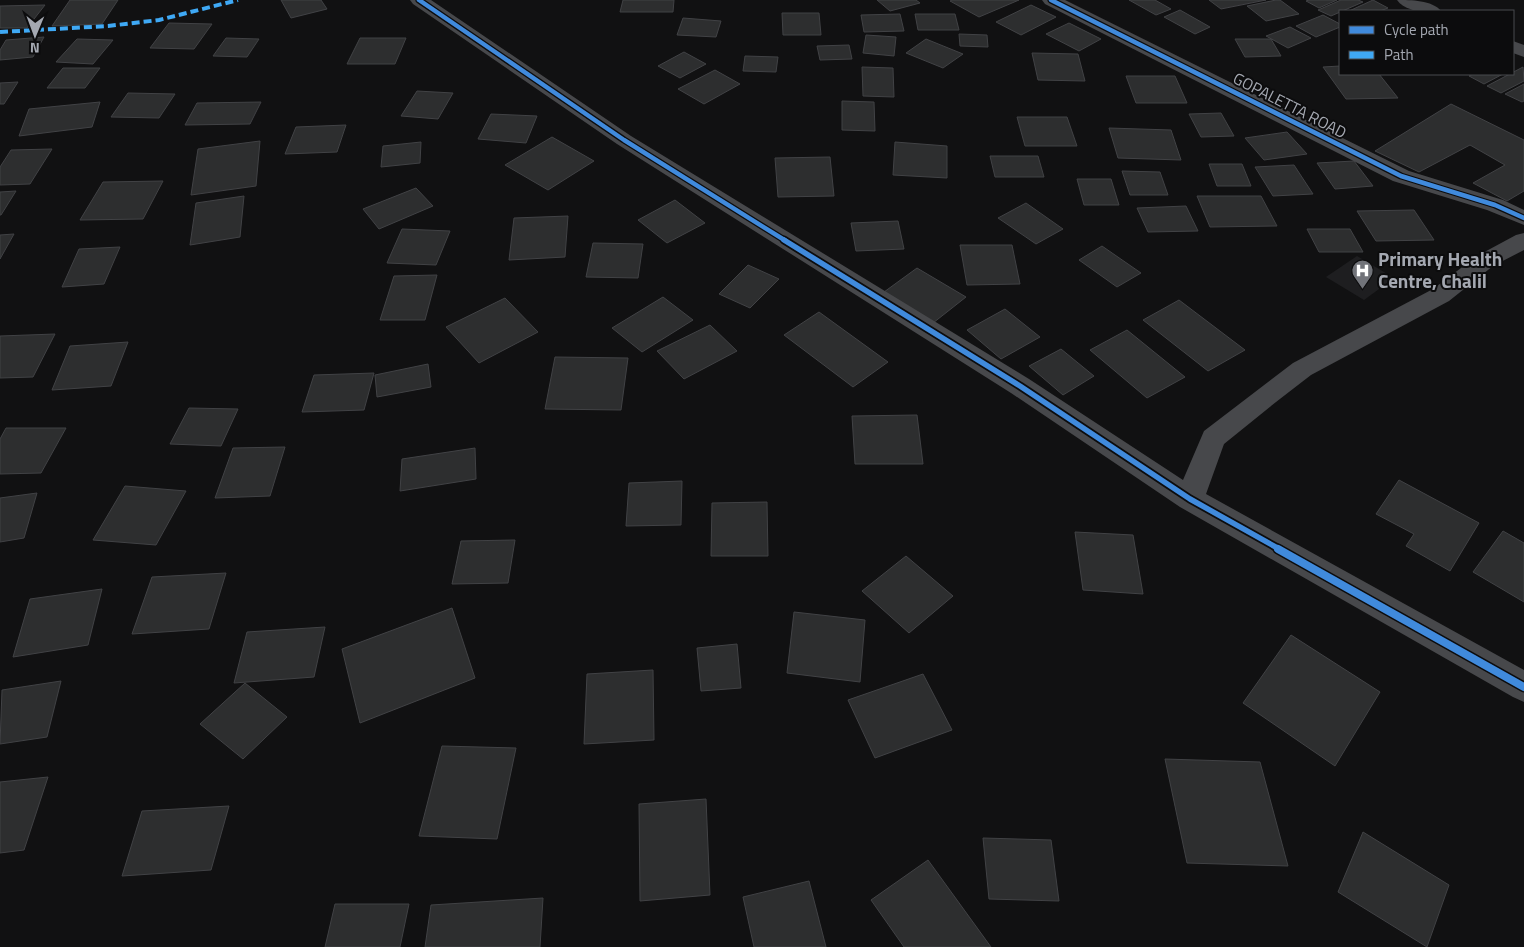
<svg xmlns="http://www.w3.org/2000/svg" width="1524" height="947" font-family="'Titillium Web',sans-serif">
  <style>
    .built { fill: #1e1e20 }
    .building { fill: #2d2e2f; stroke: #414245 }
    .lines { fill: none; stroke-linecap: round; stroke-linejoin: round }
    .minor { fill: #47484b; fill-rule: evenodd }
    .quiet { stroke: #3fa9f5; stroke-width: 4; stroke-dasharray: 8 4; stroke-linecap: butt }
    .cycleway-far2-casing { stroke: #0c0c0d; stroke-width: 7 }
    .cycleway-far1-casing { stroke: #0c0c0d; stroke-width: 9 }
    .cycleway-casing { stroke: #0c0c0d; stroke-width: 11 }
    .cycleway-far2 { stroke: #408adc; stroke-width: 4.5 }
    .cycleway-far1 { stroke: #408adc; stroke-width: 5.5 }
    .cycleway { stroke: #408adc; stroke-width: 8 }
    .labels { text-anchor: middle; stroke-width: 4; stroke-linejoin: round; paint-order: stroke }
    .far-street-label { font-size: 16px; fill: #a4a8b1; stroke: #0c0c0d }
    .poi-label { font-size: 19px; font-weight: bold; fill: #a4a8b1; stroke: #0c0c0d; text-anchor: start }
  </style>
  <rect width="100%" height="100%" fill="#111112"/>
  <polygon class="built" points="1357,256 1394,278 1364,300 1326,277"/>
  <g class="building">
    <polygon points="70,0 118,0 102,24 52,26"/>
    <polygon points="281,0 321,0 327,9 291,18"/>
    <polygon points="623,0 674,0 673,12 620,12"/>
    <polygon points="877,0 916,0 920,3 890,11"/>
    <polygon points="952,0 1019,0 979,17 950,1"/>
    <polygon points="1129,0 1155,0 1171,9 1156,15"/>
    <polygon points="1209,0 1266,0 1221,9"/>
    <polygon points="1276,0 1280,0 1299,14 1266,21 1247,6"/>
    <polygon points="1309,0 1337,0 1319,8 1306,1"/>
    <polygon points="1341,0 1358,0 1363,2 1331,16 1318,10"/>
    <polygon points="1373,0 1388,8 1380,11 1349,11"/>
    <polygon points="45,5 27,28 0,28 0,6"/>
    <polygon points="1031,5 1056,17 1021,35 996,22"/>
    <polygon points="1180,10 1210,27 1195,34 1164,17"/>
    <polygon points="782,13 819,13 821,35 783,35"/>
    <polygon points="900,14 904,31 864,32 861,15"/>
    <polygon points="915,14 955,14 959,30 918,30"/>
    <polygon points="1323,15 1340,24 1340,27 1316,37 1296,26"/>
    <polygon points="683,18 721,21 716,37 677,35"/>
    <polygon points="169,23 212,24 194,49 150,48"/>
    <polygon points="1069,23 1101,39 1079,51 1046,34"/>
    <polygon points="1290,27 1311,38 1288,48 1266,36"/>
    <polygon points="959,34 987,35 988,47 960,46"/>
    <polygon points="866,35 896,37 894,56 863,53"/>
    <polygon points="44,37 33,57 0,60 0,50 6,40"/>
    <polygon points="226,38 259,39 247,57 213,56"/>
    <polygon points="360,38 406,38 395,64 347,64"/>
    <polygon points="77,39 113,40 93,64 56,62"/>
    <polygon points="926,39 963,54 943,68 906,53"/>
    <polygon points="1235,39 1271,39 1281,56 1245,57"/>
    <polygon points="849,45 852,59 820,60 817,46"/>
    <polygon points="684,52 706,64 680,78 658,66"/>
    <polygon points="1032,53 1078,54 1085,81 1038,80"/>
    <polygon points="745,56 778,57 776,72 743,71"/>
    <polygon points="1340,66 1340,74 1379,74 1398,98 1346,99 1323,67"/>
    <polygon points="862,67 893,68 894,97 863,96"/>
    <polygon points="1523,67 1524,81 1501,93 1487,86"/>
    <polygon points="63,68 100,68 85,88 47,88"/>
    <polygon points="715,70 740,84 704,104 678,89"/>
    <polygon points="1473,74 1503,74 1484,84 1469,76"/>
    <polygon points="1126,76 1175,76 1187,103 1136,103"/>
    <polygon points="18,82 4,104 0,104 0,83"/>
    <polygon points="1524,84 1524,101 1522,102 1505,94"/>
    <polygon points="417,91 453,93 438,119 401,116"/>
    <polygon points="128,93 175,94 159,118 111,117"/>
    <polygon points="842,101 874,102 875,131 842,130"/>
    <polygon points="100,102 92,127 19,136 29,109"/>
    <polygon points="261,102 250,124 185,125 197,103"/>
    <polygon points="1451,104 1524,140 1524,191 1507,201 1473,183 1505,165 1470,145 1419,172 1375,151"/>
    <polygon points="1221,113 1234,136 1201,137 1189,114"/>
    <polygon points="491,114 537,116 526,143 478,139"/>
    <polygon points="1017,117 1067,117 1077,146 1025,146"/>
    <polygon points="346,125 337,152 285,154 296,127"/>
    <polygon points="1109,128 1171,130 1181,160 1118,158"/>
    <polygon points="1287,132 1307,154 1264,160 1245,138"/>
    <polygon points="552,137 594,161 548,190 505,165"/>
    <polygon points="260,141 256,186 191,195 198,149"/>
    <polygon points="421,142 420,163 381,167 383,146"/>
    <polygon points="895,142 947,146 947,178 893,175"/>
    <polygon points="52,149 30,184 0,185 0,167 11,150"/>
    <polygon points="990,156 1038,156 1044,177 995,177"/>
    <polygon points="830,157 834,196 778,197 775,158"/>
    <polygon points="1354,161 1373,186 1335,189 1317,163"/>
    <polygon points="1209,164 1242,164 1251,186 1217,186"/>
    <polygon points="1294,165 1313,194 1273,196 1255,167"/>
    <polygon points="1122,171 1160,172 1168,195 1130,195"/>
    <polygon points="1077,179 1111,179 1119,205 1084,205"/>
    <polygon points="163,181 143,219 80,220 103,182"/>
    <polygon points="416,188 433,206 379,229 363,209"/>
    <polygon points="16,191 1,215 0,215 0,192"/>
    <polygon points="244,196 240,237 190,245 196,203"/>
    <polygon points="1197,196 1261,196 1277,226 1210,227"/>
    <polygon points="675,200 705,223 667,243 638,220"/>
    <polygon points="1026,203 1063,229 1036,244 998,218"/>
    <polygon points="1186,206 1198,231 1148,232 1137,208"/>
    <polygon points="1414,210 1434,240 1376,241 1357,211"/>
    <polygon points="568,216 565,257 509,260 514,218"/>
    <polygon points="898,221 904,249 856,251 851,223"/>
    <polygon points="402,229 450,231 436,265 387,263"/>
    <polygon points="1307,229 1350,229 1363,252 1319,252"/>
    <polygon points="14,234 0,259 0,235"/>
    <polygon points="593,243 643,244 638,278 586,277"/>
    <polygon points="960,245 1012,245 1020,284 967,285"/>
    <polygon points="1102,246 1141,273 1117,287 1079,260"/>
    <polygon points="120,247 104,284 62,287 79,249"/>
    <polygon points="748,265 779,279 750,308 719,294"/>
    <polygon points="917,268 966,297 933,323 884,292"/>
    <polygon points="437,275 425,320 380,320 394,276"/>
    <polygon points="663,297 693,320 642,352 612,328"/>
    <polygon points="505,298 538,332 479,363 446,327"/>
    <polygon points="1179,300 1245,350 1208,371 1143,320"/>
    <polygon points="1005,309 1040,337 1001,359 967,330"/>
    <polygon points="819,312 888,362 853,387 784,335"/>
    <polygon points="710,325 737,351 684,379 657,351"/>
    <polygon points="1127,330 1185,377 1147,398 1090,350"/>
    <polygon points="55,334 33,377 0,378 0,336"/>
    <polygon points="128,342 111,386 52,390 70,346"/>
    <polygon points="1061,349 1094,376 1063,395 1029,366"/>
    <polygon points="555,357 628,358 621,410 545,409"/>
    <polygon points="428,364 431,387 377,397 375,375"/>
    <polygon points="374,373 364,410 302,412 314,375"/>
    <polygon points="189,408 238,409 221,446 170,444"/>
    <polygon points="917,415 923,464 855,464 852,416"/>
    <polygon points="6,428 66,428 41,473 0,474 0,439"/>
    <polygon points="285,447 270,496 215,498 233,448"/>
    <polygon points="475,448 476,479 400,491 402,459"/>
    <polygon points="1399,480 1479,523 1450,571 1406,546 1414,534 1376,514"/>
    <polygon points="682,481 681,525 626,526 629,483"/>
    <polygon points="125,486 186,491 156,545 93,540"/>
    <polygon points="37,493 24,538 0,542 0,498"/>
    <polygon points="767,502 768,556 711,556 712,503"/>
    <polygon points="1503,531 1524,543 1524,602 1473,572"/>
    <polygon points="1075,532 1133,535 1143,594 1083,590"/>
    <polygon points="515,540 508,583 452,584 461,541"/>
    <polygon points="906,556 953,596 909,633 862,591"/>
    <polygon points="226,573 209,629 132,634 152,577"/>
    <polygon points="102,589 88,645 13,657 30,599"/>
    <polygon points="452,608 475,678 360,723 342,649"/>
    <polygon points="794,612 865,620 860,682 787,673"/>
    <polygon points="325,627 314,677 234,683 247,632"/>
    <polygon points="1291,635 1380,692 1335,766 1243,703"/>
    <polygon points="737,644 741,688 701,691 697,648"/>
    <polygon points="653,670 654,740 584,744 587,674"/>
    <polygon points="923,674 952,730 875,758 848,700"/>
    <polygon points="61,681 47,737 0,744 2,690"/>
    <polygon points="245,683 287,717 243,759 200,724"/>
    <polygon points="442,746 516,748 497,839 419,836"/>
    <polygon points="1165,759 1260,762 1288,866 1187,863"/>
    <polygon points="48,777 24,850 0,853 0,782"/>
    <polygon points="706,799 710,895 640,901 639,804"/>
    <polygon points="229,806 211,870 122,876 142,811"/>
    <polygon points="1363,832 1449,885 1427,947 1338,892"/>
    <polygon points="983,838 1051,840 1059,901 989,899"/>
    <polygon points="928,860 991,947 904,947 871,900"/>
    <polygon points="809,881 826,947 754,947 743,897"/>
    <polygon points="543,898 540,947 425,947 431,905"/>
    <polygon points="335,904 409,904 400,947 325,947"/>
  </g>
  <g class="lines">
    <g class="minor">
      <polygon points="410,0 431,0 631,136 1029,379 1183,480 1204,431 1293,363 1433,289 1477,256 1516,235 1524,233 1524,250 1493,266 1449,301 1311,375 1276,402 1224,444 1206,494 1524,670 1524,702 1513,697 1180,507 1011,393 617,144 413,4"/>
      <polygon points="1042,0 1065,0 1409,171 1503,200 1524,210 1524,225 1487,210 1393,181 1045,4"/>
      <path d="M 1397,0 C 1411,0 1432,0 1441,11 C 1427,12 1406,13 1397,0 Z"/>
      <polygon points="1513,41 1524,45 1524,57 1513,53"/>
    </g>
    <polyline class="quiet" points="0,32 108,26 159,20 238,0"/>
    <defs>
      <g id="cycleway-far2">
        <polyline points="419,0 624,140 786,241"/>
        <polyline points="1051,0 1401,176 1495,205 1524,218"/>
      </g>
      <polyline id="cycleway-far1" points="784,240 1020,386 1190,499 1281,550"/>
      <polyline id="cycleway" points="1278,549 1524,687"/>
    </defs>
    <use href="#cycleway-far2" class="cycleway-far2-casing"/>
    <use href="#cycleway-far1" class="cycleway-far1-casing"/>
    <use href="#cycleway" class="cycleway-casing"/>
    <use href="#cycleway-far2" class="cycleway-far2"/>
    <use href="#cycleway-far1" class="cycleway-far1"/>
    <use href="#cycleway" class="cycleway"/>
  </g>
  <defs>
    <symbol id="hospital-pin" viewBox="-11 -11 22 30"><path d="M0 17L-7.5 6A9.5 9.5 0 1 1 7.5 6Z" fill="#717379" stroke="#0c0c0d"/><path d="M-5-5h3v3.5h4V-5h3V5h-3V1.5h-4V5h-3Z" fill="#fff"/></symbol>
  </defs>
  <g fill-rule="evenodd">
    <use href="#hospital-pin" x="1350" y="258" width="25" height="34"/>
  </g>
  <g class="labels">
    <g class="far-street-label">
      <text transform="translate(1290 105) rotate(27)" y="6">GOPALETTA ROAD</text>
    </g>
    <g class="poi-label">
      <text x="1378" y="266">Primary Health<tspan x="1378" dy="22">Centre, Chalil</tspan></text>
    </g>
  </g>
  <rect x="1339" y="10" width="175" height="65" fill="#0c0c0d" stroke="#494a4f"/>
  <rect x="1349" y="26" width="25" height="8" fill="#408adc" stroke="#494a4f"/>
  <text x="1384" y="35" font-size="15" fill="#a4a8b1">Cycle path</text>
  <rect x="1349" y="51" width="25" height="8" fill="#3fa9f5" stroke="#494a4f"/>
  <text x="1384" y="60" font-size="15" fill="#a4a8b1">Path</text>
  <g transform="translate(35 35) rotate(181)" stroke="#0c0c0d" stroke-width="4" paint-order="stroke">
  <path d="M0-4L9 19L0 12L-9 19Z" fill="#a4a8b1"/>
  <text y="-8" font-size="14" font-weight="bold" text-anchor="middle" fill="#a4a8b1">N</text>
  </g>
</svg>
